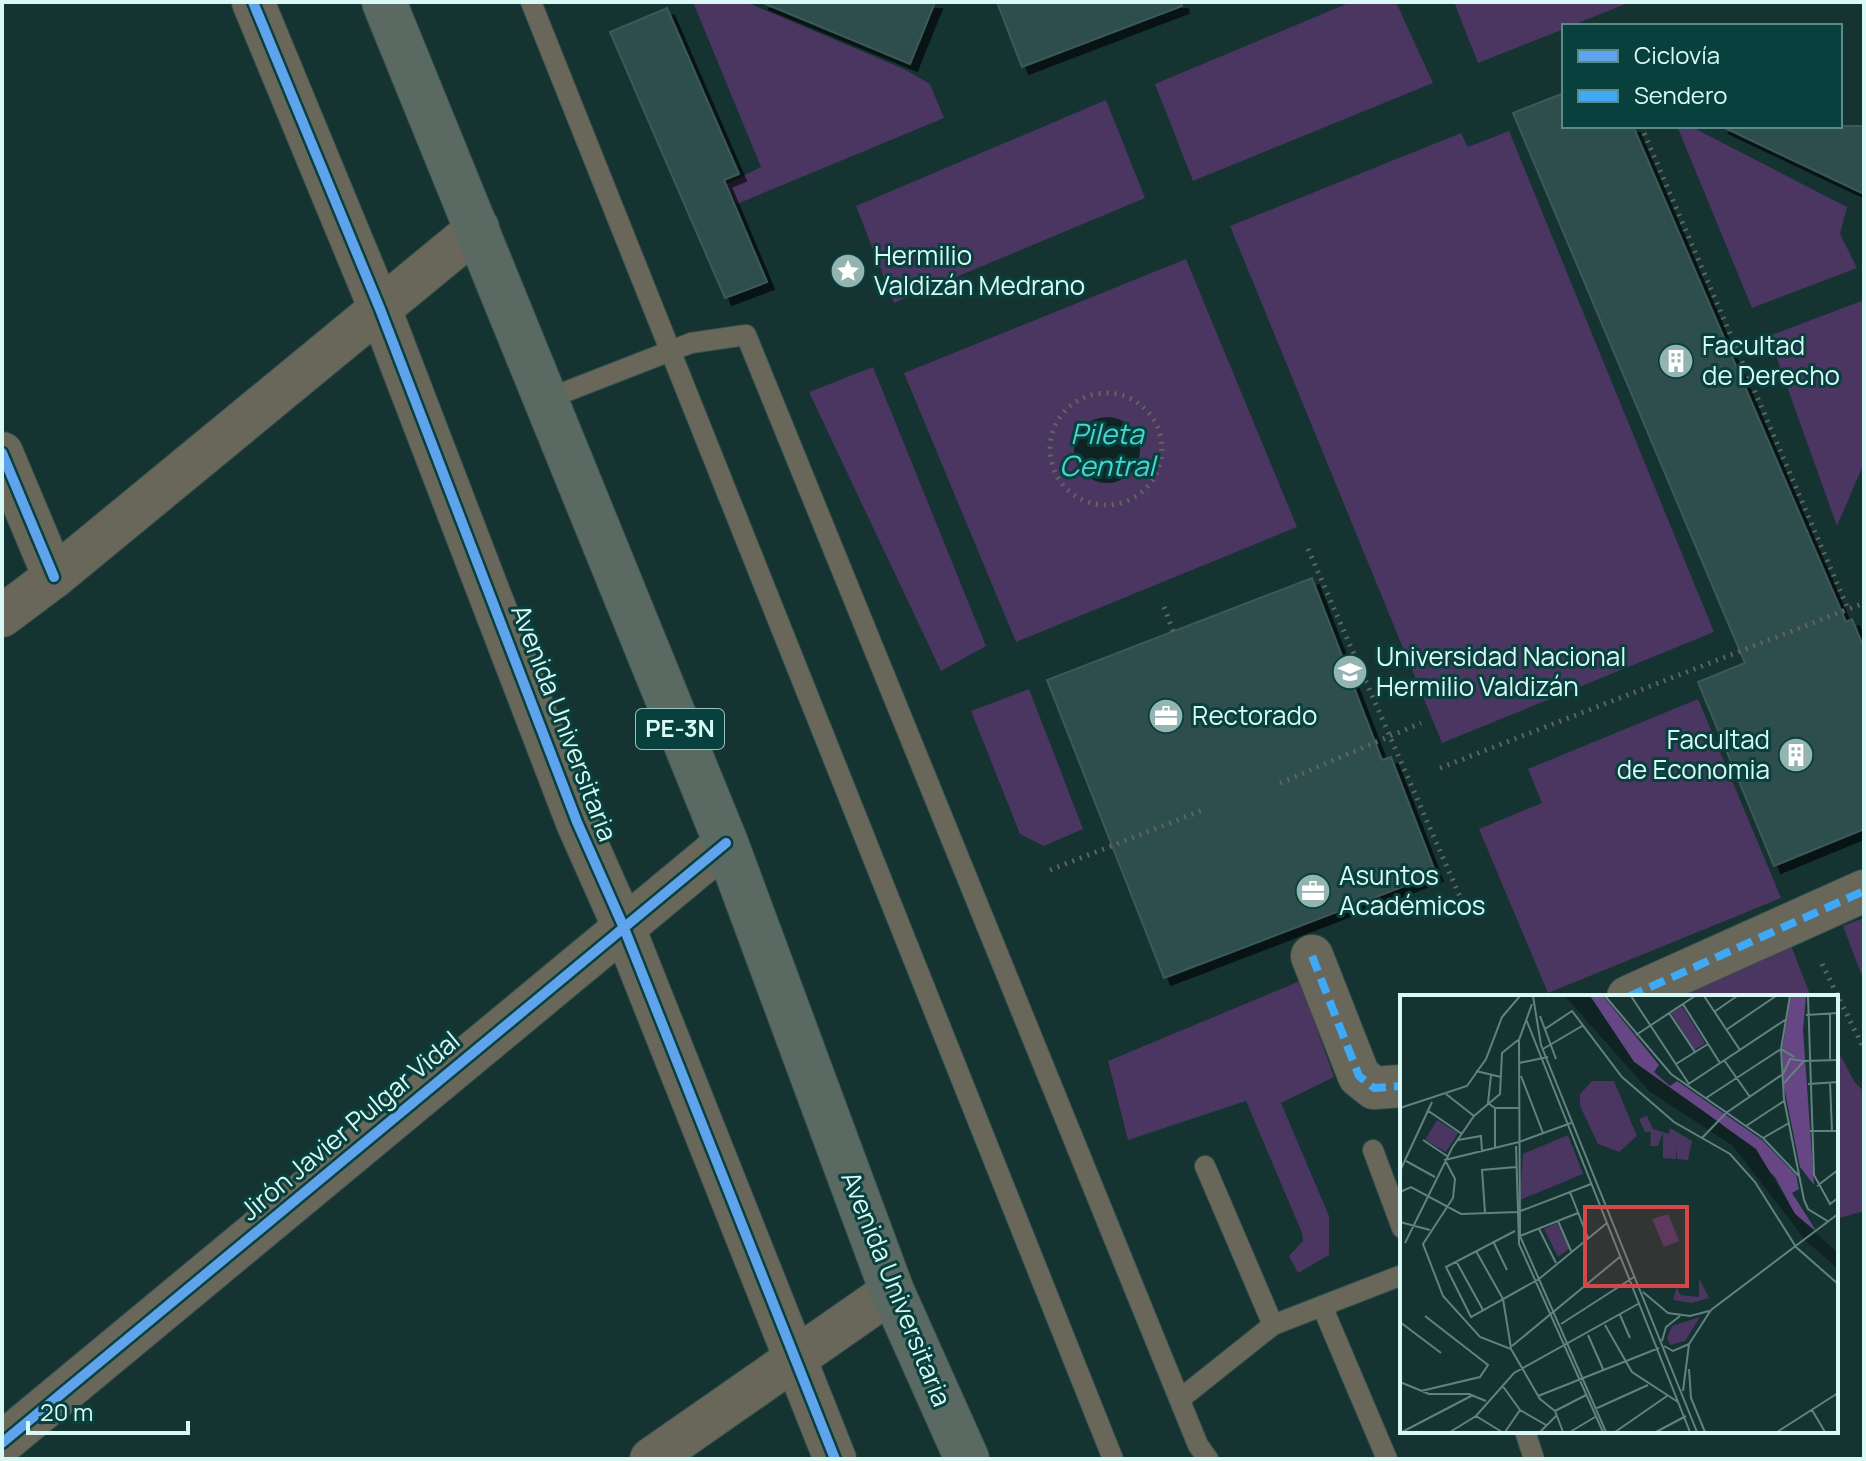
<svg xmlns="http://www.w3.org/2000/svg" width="1866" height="1461" font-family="Manrope,sans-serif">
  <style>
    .green { fill: #4a3661 }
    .water { fill: #0f2422 }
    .building { fill: #2e4d4e; stroke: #3e5859; stroke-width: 2; filter: url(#shadow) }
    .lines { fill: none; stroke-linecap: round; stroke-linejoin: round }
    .lane-casing { stroke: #36504e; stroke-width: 22 }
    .street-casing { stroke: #36504e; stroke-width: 44 }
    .highway-casing { stroke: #36504e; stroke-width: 46 }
    .path { stroke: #5f655d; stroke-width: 5; stroke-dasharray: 2 6; stroke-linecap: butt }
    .lane { stroke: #68675a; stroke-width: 20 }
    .street { stroke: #68675a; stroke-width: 42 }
    .highway { stroke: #5b6963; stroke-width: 44 }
    .quiet { stroke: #3fa9f5; stroke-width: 8; stroke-dasharray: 16 8; stroke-linecap: butt }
    .cycleway-casing { stroke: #07403d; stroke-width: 15 }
    .cycleway { stroke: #60a3ed; stroke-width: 10 }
    .labels { text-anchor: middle; stroke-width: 6; stroke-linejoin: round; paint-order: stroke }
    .shield { fill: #07403d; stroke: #99c2be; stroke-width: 2 }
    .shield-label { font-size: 24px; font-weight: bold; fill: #d8f9f6 }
    .poi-label { font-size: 26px; fill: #d8f9f6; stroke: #07403d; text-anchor: start }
    .street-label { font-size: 26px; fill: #d8f9f6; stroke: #07403d }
    .water-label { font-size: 28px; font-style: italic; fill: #46d8d0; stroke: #07403d }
    .inset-road { fill: none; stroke: #628280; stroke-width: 2 }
    .view { fill: #d64747; fill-opacity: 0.15; stroke: #d64747; stroke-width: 4 }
    .inset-edge { fill: none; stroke: #d8f9f6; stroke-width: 4 }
  </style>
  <defs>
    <filter id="shadow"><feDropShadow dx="7" dy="7" stdDeviation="0" flood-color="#0009"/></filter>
  </defs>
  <rect width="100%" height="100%" fill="#143331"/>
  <g class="green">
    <polygon points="693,2 746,2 906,70 930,84 944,118 737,204 727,184 761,167"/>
    <polygon points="1351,2 1396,2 1433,83 1193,181 1155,84"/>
    <polygon points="1454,2 1631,2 1570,26 1564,26 1564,29 1478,63"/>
    <polygon points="1106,100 1145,198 894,303 856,206"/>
    <polygon points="1677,126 1690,126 1847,207 1840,234 1857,268 1752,308"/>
    <polygon points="1509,131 1714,632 1442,743 1230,226 1461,133 1468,147"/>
    <polygon points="1186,259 1297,527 1016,642 904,373"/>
    <polygon points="1864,300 1864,463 1837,526 1769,336"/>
    <polygon points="873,367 986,646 941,671 809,392"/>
    <polygon points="1029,689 1083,829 1044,846 1020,834 971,711"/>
    <polygon points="1698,699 1781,898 1548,993 1479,829 1542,803 1528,769"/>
    <polygon points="1864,918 1864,981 1843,926"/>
    <polygon points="1789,940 1811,997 1663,997"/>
    <polygon points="1300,981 1334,1077 1281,1103 1329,1216 1329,1255 1298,1273 1289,1256 1303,1241 1302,1233 1246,1101 1128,1140 1108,1061"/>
    <polygon points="1836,1047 1854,1081 1864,1092 1864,1211 1836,1219"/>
  </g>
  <circle class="water" cx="1107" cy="450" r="33"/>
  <g class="building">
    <polygon points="761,2 935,2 910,64"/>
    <polygon points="997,2 1181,2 1182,6 1022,67"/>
    <polygon points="667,8 739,174 724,180 767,282 725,298 610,32"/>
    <polygon points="1564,93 1564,126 1633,126 1846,622 1852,619 1864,648 1864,829 1774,866 1698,682 1745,663 1513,113"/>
    <polygon points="1721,126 1864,126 1864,194"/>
    <polygon points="1312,578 1382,760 1391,757 1436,874 1164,978 1047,680"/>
  </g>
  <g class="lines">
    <defs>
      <g id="lane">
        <polyline points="531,2 1113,1459"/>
        <polyline points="547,399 691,343 746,335 1198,1445 1208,1459"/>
        <polyline points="1373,1150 1402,1228"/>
        <polyline points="1205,1166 1273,1325"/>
        <polyline points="1322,1306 1387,1459"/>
        <polyline points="1180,1399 1273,1325 1402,1275"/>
        <polyline points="1525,1431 1534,1459"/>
      </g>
      <g id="street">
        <polyline points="253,2 380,309 577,822 624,928 835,1459"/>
        <polyline points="2,453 54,577"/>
        <polyline points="2,616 54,577 478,228"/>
        <polyline points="1312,956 1359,1076 1374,1088 1402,1086"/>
        <polyline points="1628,997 1864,891"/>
        <polyline points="2,1443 726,843"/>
        <polyline points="651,1459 892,1291"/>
      </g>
      <polyline id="highway" points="384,2 726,843 892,1291 967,1459"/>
    </defs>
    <use href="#lane" class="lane-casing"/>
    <use href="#street" class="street-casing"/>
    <use href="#highway" class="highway-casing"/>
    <g class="path">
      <polyline points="1641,126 1848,609"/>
      <circle cx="1106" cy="449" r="56"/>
      <polyline points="1308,549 1461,899"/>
      <polyline points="1164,607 1173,631"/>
      <polyline points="1440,768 1864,603"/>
      <polyline points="1280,783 1421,723"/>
      <polyline points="1050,870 1203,810"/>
      <polyline points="1822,964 1864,1049"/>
    </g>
    <use href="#lane" class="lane"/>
    <use href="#street" class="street"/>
    <use href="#highway" class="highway"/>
    <g class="quiet">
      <polyline points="1312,956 1359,1076 1374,1088 1402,1086"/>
      <polyline points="1628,997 1864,891"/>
    </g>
    <defs>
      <g id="cycleway">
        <polyline points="253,2 380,309 577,822 624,928 835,1459"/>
        <polyline points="2,453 54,577"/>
        <polyline points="2,1443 726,843"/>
      </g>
    </defs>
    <use href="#cycleway" class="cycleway-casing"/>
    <use href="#cycleway" class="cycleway"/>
  </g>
  <defs>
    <symbol id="sight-disc" viewBox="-11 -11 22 22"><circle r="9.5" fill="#93b4b1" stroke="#07403d"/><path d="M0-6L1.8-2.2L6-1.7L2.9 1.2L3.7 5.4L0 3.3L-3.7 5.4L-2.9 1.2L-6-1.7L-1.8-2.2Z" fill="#fff"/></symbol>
    <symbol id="building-disc" viewBox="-11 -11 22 22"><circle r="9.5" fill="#93b4b1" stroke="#07403d"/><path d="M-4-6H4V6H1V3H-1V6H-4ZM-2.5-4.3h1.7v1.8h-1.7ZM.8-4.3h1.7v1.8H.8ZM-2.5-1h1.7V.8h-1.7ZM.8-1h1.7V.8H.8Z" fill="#fff"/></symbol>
    <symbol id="university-disc" viewBox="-11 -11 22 22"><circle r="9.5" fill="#93b4b1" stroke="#07403d"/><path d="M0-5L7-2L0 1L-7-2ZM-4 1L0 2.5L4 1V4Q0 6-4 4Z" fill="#fff"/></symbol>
    <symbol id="office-disc" viewBox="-11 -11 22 22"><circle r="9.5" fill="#93b4b1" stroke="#07403d"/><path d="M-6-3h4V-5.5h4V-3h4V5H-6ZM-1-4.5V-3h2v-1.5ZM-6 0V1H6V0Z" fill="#fff"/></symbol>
  </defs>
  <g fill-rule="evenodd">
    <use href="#sight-disc" x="828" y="251" width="40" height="40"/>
    <use href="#building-disc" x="1656" y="341" width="40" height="40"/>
    <use href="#university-disc" x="1330" y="652" width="40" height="40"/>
    <use href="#office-disc" x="1146" y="696" width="40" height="40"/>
    <use href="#building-disc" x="1776" y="735" width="40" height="40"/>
    <use href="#office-disc" x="1293" y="871" width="40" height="40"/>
  </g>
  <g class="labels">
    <rect class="shield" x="636" y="709" width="88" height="40" rx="6"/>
    <g class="shield-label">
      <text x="680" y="737">PE-3N</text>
    </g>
    <g class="poi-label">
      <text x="874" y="265">Hermilio<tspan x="874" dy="30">Valdizán Medrano</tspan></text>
      <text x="1702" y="355">Facultad<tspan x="1702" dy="30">de Derecho</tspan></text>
      <text x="1376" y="666">Universidad Nacional<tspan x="1376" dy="30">Hermilio Valdizán</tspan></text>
      <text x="1192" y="725">Rectorado</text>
      <text x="1770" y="749" text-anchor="end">Facultad<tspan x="1770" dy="30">de Economia</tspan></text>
      <text x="1339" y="885">Asuntos<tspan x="1339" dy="30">Académicos</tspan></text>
    </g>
    <g class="street-label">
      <text transform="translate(564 723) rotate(69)" y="9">Avenida Universitaria</text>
      <text transform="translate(350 1126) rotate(-40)" y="9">Jirón Javier Pulgar Vidal</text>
      <text transform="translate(896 1289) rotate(68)" y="9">Avenida Universitaria</text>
    </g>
    <g class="water-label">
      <text x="1107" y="444">Pileta<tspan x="1107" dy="32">Central</tspan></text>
    </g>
  </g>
  <g transform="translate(1400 995)">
    <rect width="438" height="438" fill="#143331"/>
    <path d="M 282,11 L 305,48 L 294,55 L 271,18 ZM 192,86 L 214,86 L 237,141 L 219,157 L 198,149 L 180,111 L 180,99 ZM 247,121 L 253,134 L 269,139 L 270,133 L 292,146 L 288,165 L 277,164 L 277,151 L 276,164 L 263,163 L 263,137 L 258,151 L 250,151 L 251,137 L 245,137 L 239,124 ZM 37,125 L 58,138 L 46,157 L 25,145 ZM 168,140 L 183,179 L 120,205 L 123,159 ZM 268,219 L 279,246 L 264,252 L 252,224 ZM 157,228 L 169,254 L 158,262 L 144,234 ZM 299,283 L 309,303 L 292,308 L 273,305 L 277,292 L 280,300 L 299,302 ZM 300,322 L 285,346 L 270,350 L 267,343 L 272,331 Z" fill="#4a3661"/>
    <path d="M 190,1 L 203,1 L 259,70 L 254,77 L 270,91 L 277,86 L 362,145 L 396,180 L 399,194 L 392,198 L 417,237 L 395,219 L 375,182 L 320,128 L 234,67 ZM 391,1 L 406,1 L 403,35 L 414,190 L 400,172 L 384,92 L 382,55 Z" fill="#674686"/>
    <path d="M 165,1 L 190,1 L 234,67 L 356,154 L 395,219 L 438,258 L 438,274 L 406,246 L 333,151 L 249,96 Z" fill="#0f2422"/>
    <path class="inset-road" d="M 133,1 L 141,50 L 297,437M 205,1 L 271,79 L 363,143 L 399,181M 231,1 L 289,89M 304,1 L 340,55M 390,1 L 381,54 L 384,104 L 404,205 L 408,214 L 429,227M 408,1 L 414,180 L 430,209 L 438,203M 132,9 L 119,45 L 120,241 L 206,437M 283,9 L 320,68M 314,17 L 337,1M 269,18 L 295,57M 406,20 L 438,18M 140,21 L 156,64M 126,24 L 290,437M 145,34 L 172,16 L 222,82 L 274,127 L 330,159 L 355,187 L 396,252 L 438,289M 326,35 L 376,1M 236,40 L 295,1M 143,54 L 182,31M 430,64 L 430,19M 324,65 L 350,102M 119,68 L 148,62M 276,69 L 308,49M 76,76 L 101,82M 91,80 L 88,108 L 95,113 L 119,113M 121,81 L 143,138M 384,88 L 404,66 L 438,65M 430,88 L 432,136M 408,89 L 438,87M 287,90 L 385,25M 46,99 L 74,121M 306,103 L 381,54 L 394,62M 0,113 L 67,91 L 86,64 L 102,22 L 120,1M 27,115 L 62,139M 346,131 L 384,106M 410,136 L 438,136M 302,143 L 326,118 L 383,79 L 390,64 L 404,66M 363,143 L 389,128M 23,145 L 47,161M 58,145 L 81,141 L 82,157M 116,151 L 119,249 L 203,437M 95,154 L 95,113M 6,166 L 35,182M 0,176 L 32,107M 417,191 L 438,175M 0,197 L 11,192 L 61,219 L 118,217 L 191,189M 170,197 L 188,243M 85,217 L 82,175 L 116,172M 158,226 L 171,256M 0,227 L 30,235M 139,234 L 156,268M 115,236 L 46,272 L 71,322 L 139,284 L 207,228M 120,241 L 178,218M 93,246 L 107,275M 5,248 L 52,153 L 74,121 L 100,99 L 102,58 L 118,45M 76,256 L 103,304 L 111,353M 56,266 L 83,315M 243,297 L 268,318 L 290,321 L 309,316M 220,320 L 230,343M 0,327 L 41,358M 161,329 L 234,282M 205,330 L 232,377 L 278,407M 188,340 L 203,374M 262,346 L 266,332 L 280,321M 112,351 L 221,261M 264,351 L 273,356 L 289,349M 289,374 L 291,403 L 305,437M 0,387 L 29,399 L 69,399 L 86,406M 102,390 L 120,415 L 146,430M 21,396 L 80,382 L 88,370 L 25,321M 283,396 L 289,349 L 311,315 L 438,219M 138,401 L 259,353M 195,414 L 248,390M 412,415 L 425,437M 155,416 L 186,400M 76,421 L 102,437M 2,437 L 73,400M 50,437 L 76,421 L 114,378 L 238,309M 105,437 L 120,415M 140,437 L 157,420M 163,437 L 155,416 L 140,404 L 111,354 L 80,342 L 43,301 L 23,249 L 53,203 L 55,184 L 45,165 L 119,147 L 171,128M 170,437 L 195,422M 215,437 L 267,401M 256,437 L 286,421M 377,437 L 438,398"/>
    <path class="view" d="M 185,212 L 287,212 L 287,291 L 185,291 Z"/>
    <rect width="438" height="438" class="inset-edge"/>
  </g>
  <rect width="1866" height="1461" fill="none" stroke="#d8f9f6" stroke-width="8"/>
  <rect x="1562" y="24" width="280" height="104" fill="#07403d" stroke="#5b8a87" stroke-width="2"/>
  <rect x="1578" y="50" width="40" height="12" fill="#60a3ed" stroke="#5b8a87" stroke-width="2"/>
  <text x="1634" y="64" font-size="24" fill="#d8f9f6">Ciclovía</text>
  <rect x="1578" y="90" width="40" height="12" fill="#3fa9f5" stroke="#5b8a87" stroke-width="2"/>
  <text x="1634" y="104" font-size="24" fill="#d8f9f6">Sendero</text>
  <path d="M28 1421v12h160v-12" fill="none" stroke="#d8f9f6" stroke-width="4"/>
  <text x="40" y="1421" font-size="24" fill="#d8f9f6" stroke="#07403d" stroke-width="6" paint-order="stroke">20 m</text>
</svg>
